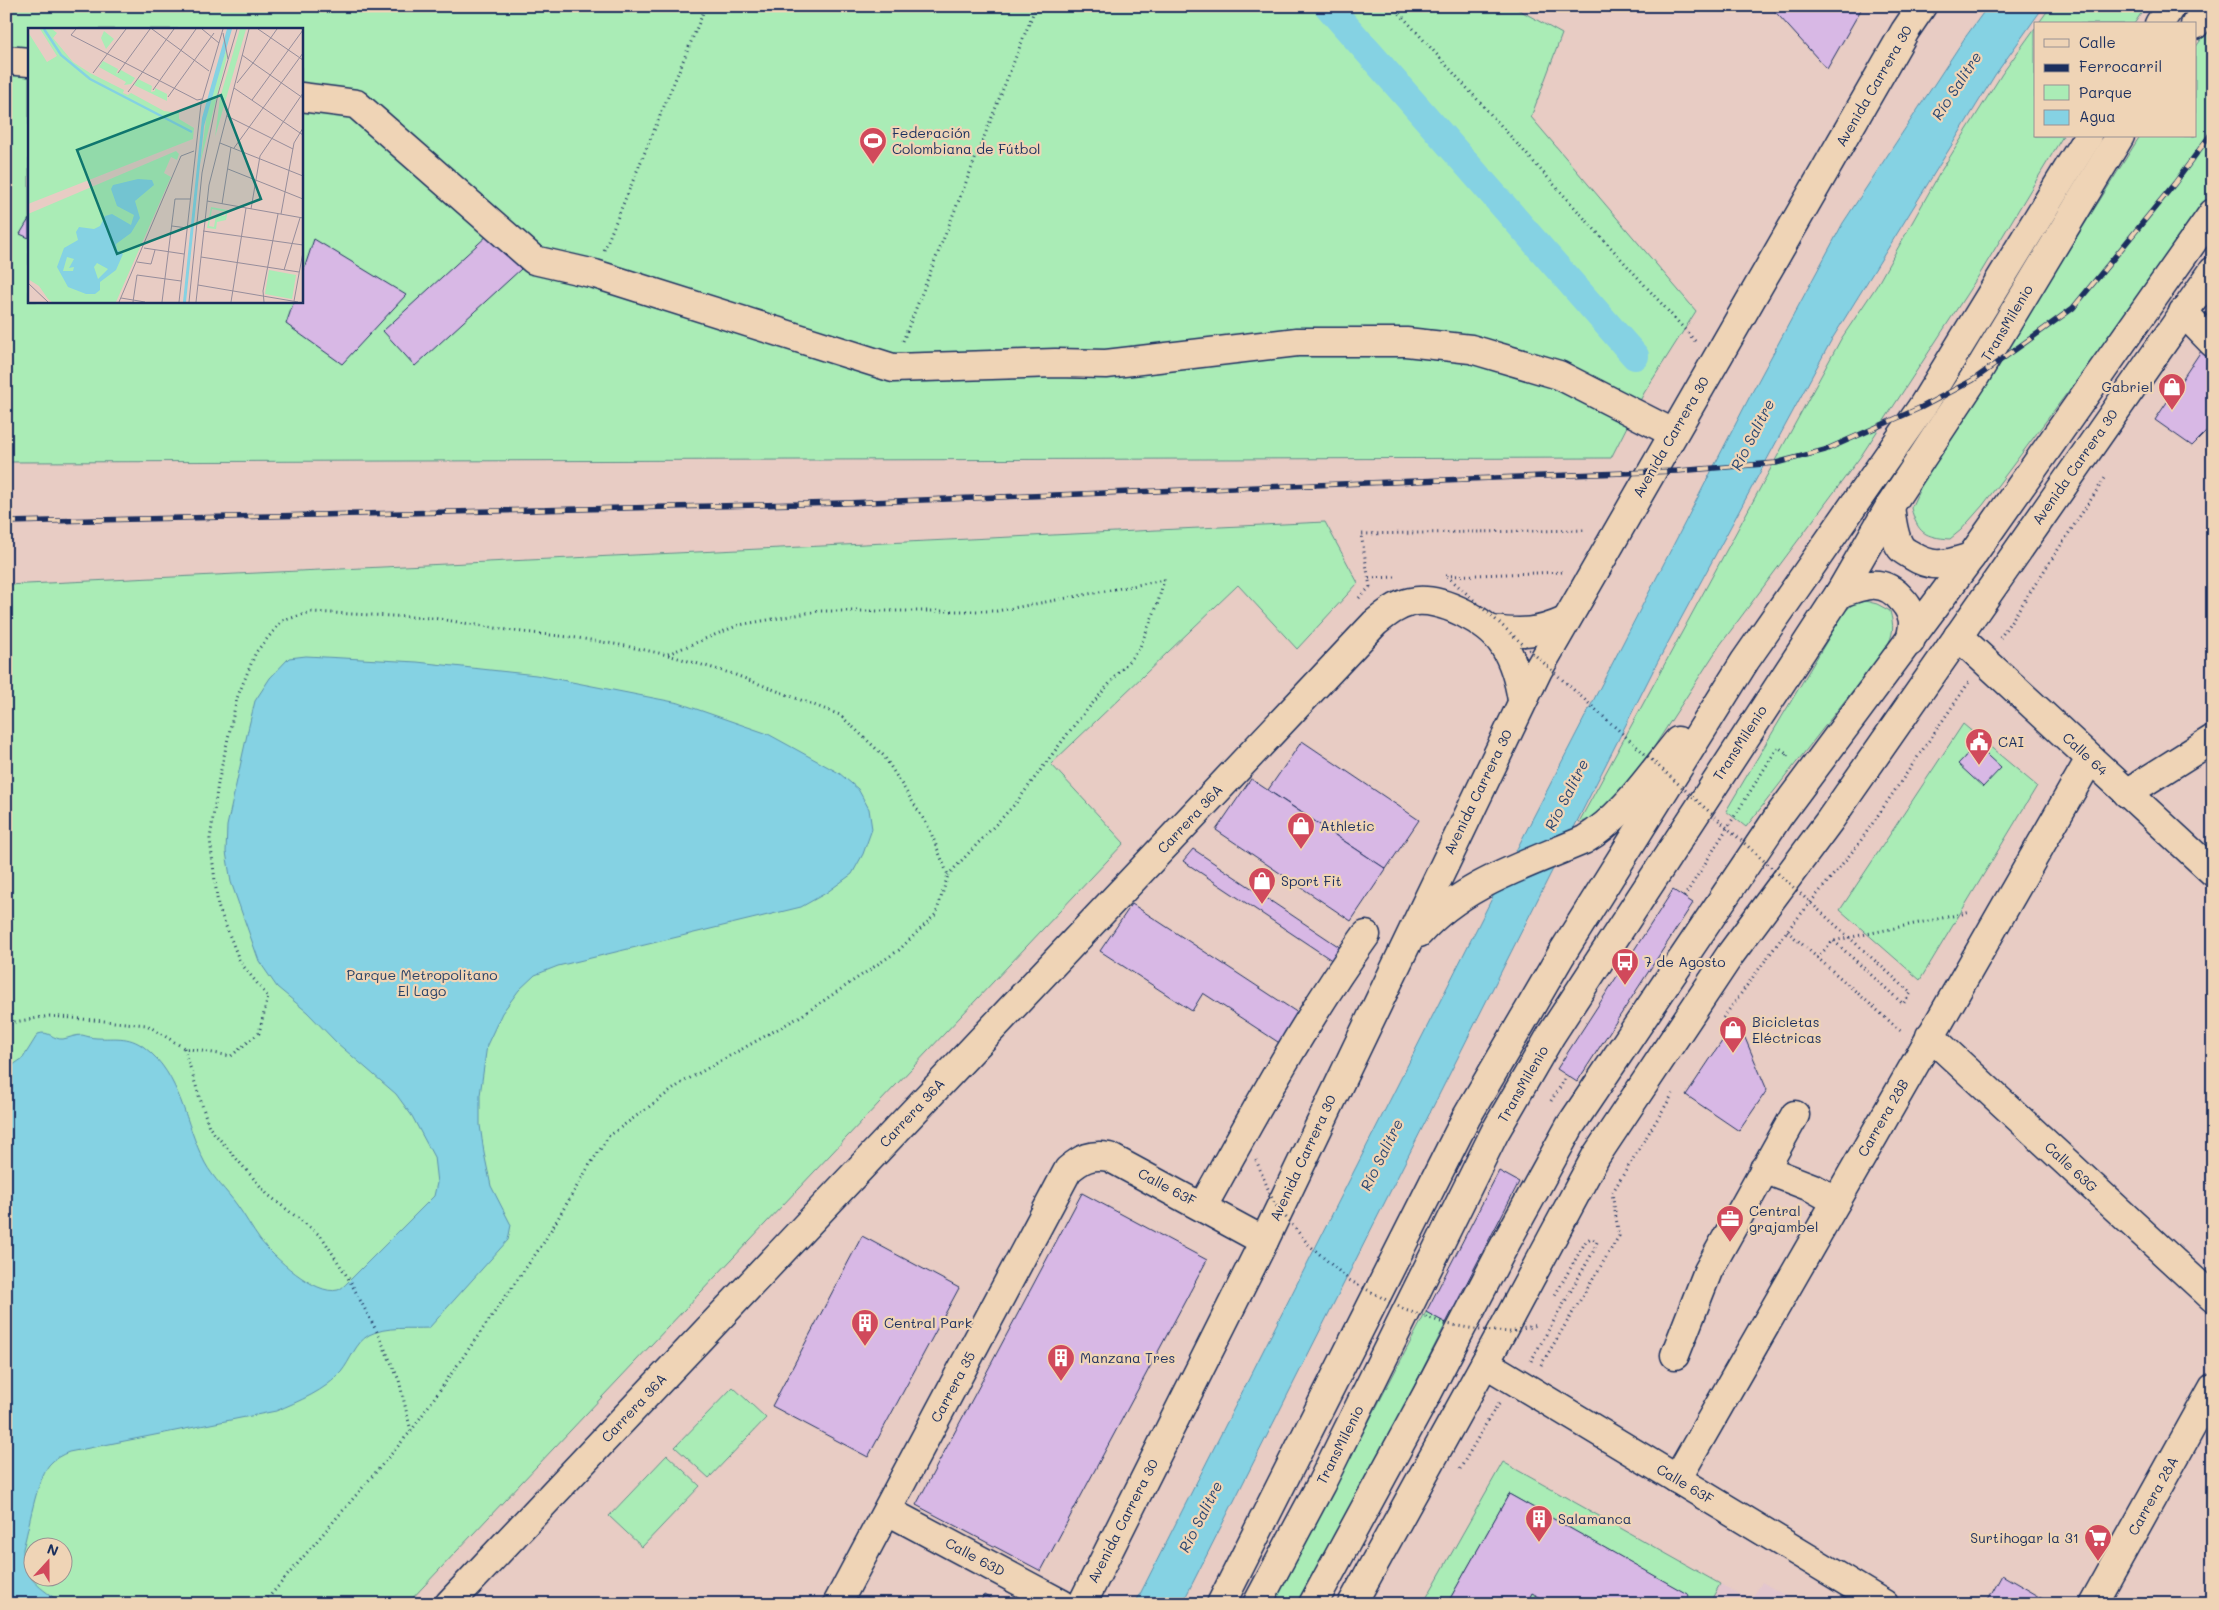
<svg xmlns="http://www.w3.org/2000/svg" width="2219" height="1610" font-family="Mali,sans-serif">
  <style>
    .built { fill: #e3c6ce }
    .green { fill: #aaecb6; stroke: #628e8a; fill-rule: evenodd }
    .water { fill: #85d2e3; stroke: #5b91ae }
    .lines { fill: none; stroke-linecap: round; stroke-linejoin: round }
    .canal { stroke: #85d2e3; stroke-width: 28 }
    .building { fill: #d8b8e5; stroke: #1b2f5e }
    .minor-casing { stroke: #1b2f5e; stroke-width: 31 }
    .highway-casing { stroke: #1b2f5e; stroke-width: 31 }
    .path { stroke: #1b2f5e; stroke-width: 3; stroke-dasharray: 1 4; stroke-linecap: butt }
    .minor { stroke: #efd4b6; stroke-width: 28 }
    .highway { stroke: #efd4b6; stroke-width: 28 }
    .rail-casing { stroke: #1b2f5e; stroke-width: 5.5 }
    .rail { stroke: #efd4b6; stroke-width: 4; stroke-dasharray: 11; stroke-linecap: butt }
    .path-bridge { stroke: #1b2f5e; stroke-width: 3; stroke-dasharray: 1 4; stroke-linecap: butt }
    .labels { text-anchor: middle; stroke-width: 4.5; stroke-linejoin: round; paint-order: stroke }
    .street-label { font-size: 14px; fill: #1b2f5e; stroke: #efd4b6 }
    .poi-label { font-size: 14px; fill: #1b2f5e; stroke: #efd4b6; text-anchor: start }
    .park-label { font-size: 14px; fill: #294267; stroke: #efd4b6 }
    .water-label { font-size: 15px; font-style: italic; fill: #2b4772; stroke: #efd4b6 }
    .inset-river { fill: none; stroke: #85d2e3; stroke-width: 2.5 }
    .inset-road { fill: none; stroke: #968d9b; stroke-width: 1 }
    .view { fill: #0f766e; fill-opacity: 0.15; stroke: #0f766e; stroke-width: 2.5 }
    .inset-edge { fill: none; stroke: #1b2f5e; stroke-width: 2.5 }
  </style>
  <rect width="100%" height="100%" fill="#e8ccc4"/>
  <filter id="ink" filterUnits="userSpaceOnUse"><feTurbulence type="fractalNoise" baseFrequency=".02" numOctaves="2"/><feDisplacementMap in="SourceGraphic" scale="10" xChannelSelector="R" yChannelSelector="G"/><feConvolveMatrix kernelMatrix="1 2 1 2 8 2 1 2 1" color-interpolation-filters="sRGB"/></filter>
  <g filter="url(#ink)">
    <polygon class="built" points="1762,1582 1799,1604 1709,1604 1720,1584 1751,1600"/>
    <g class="green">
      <path d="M 6,6 L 1512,6 L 1562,34 L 1531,117 L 1696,311 L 1644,393 L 1611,458 L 6,462 ZM 29,29 L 301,29 L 301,301 L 29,301 Z"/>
      <polygon points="2051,6 2146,6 2134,24 2038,24"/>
      <path d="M 2213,23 L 2213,200 L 2154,283 L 2070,389 L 1983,505 L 1961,530 L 1950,539 C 1925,537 1918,534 1911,508 L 1923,482 L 2140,136 L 2195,136 L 2195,48 Z"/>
      <polygon points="2035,28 2035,136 2063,136 1981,272 1861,456 1720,645 1639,770 1618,797 1593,820 1579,822 1841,339 1876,287 1941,171 2002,74"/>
      <path d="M 1325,522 L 1358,583 L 1297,649 L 1238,585 L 1051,764 L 1124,843 L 407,1604 L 6,1604 L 6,585 ZM 32,1548 L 62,1548 L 62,1578 L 32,1578 Z"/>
      <path d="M 1865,601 L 1877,604 L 1890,611 C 1894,626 1894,634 1886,648 L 1746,827 L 1726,811 L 1844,612 L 1853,604 Z"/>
      <polygon points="1963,724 2037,786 1920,980 1840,910"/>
      <polygon points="1426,1312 1446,1323 1304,1604 1269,1604 1354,1450"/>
      <polygon points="733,1387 766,1418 709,1478 675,1447"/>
      <polygon points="667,1455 700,1486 642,1547 609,1516"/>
      <polygon points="1503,1462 1720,1584 1709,1604 1684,1604 1688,1595 1509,1494 1447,1604 1423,1604"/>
      <polygon points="1532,1593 1552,1604 1526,1604"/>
    </g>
    <g class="water">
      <polygon points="1988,6 2044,6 1995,75 1832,339 1657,663 1182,1604 1135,1604 1519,845 1749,398 1843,223 1964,39"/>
      <path d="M 306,656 L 417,662 L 536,675 L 679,703 L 768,734 L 839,773 L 858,789 L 869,809 L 872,829 L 863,854 L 852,874 L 826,893 L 801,907 L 558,966 L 535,975 L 519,990 L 502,1013 L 487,1045 L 480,1095 L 480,1125 L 484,1153 L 491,1186 L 511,1225 L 508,1240 L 429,1328 C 410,1329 386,1326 369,1335 C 355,1343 351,1360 341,1372 C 325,1391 299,1401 276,1411 L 69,1452 C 61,1455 54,1459 49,1465 C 36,1481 29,1528 23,1549 C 22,1579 41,1588 63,1604 L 6,1604 L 6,1070 L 23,1058 L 38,1034 C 49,1030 53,1040 63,1039 C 69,1038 75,1035 82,1035 C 87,1036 91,1038 97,1038 C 114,1039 128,1035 144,1047 C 182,1076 184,1123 205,1163 C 213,1178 227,1191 237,1205 C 245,1216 252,1229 260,1240 C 273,1256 315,1296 338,1290 C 341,1289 345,1285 347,1283 L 434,1196 L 437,1183 L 434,1157 L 412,1116 L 396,1094 L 337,1043 L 307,1012 L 277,987 L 259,961 L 231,882 L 226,852 L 227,826 L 248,730 L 255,701 L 270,678 L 289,658 Z"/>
    </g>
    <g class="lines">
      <polyline class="canal" points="1328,6 1635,356"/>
    </g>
    <g class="building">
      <polygon points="1770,6 1863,6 1827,69"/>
      <polygon points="29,219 29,238 20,234"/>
      <polygon points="489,234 521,269 415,366 383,331"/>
      <polygon points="314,239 406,295 342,364 286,324 294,301 301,301 301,278"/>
      <polygon points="2205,345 2213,353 2213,425 2192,446 2155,420"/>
      <polygon points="1302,741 1419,820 1386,869 1268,790"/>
      <polygon points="1976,745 2001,768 1983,787 1958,764"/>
      <polygon points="1251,779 1386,869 1351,921 1216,830"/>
      <polygon points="1193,849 1341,948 1333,961 1183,861"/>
      <polygon points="1673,890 1693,903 1577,1082 1557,1069"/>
      <polygon points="1132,904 1301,1015 1281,1044 1203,993 1192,1011 1100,951"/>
      <polygon points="1737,1019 1767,1090 1739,1131 1686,1095"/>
      <polygon points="1499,1171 1519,1182 1446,1323 1426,1312"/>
      <polygon points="1082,1193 1207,1260 1041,1571 916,1505"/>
      <polygon points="862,1236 959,1288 868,1457 772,1406"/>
      <polygon points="1509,1494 1689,1595 1684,1604 1552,1604 1532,1593 1526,1604 1447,1604"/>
      <polygon points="2002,1575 2049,1602 2048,1604 1986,1604"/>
      <polygon points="984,1595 1000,1604 979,1604"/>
    </g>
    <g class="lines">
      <defs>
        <g id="minor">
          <polyline points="2195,25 2209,6"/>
          <polyline points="6,60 29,62"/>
          <polyline points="301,97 356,104 534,260 595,274 893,368 1055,363 1106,364 1297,342 1406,342 1471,349 1559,375 1673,433"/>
          <polyline points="2183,312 2213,343"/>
          <path d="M 1890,506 C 1892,520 1893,537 1901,548 C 1903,551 1908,553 1911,555 C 1934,570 1947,564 1971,557"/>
          <path d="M 1839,594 C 1865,584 1884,577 1903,601 C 1908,606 1913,616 1913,623 C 1913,629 1911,636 1910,642"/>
          <path d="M 1492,630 C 1522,634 1538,633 1565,621"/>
          <polyline points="1958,636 2213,872"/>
          <polyline points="2127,793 2213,739"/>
          <polyline points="1930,1036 2213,1298"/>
          <polyline points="1764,1169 1813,1188 1836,1201"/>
          <path d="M 1203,1206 C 1254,1114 1304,1021 1366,935"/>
          <polyline points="1675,1355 1708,1271 1795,1115"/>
          <polyline points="1485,1363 1884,1604"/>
          <polyline points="1677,1479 2090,759"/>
          <polyline points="888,1511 1062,1604"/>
          <path d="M 449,1604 L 1375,623 C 1386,614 1397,605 1411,602 C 1439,595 1490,622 1504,646 C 1514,662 1519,681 1522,700"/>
          <path d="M 837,1604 L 1068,1170 C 1082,1158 1091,1154 1109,1157 L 1264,1241"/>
          <polyline points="1257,1604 1321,1484 1495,1132 1551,1035 1839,594 1890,506 1973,380 2120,136"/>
          <polyline points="1313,1604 1427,1394 1502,1250 1570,1126 1778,817 1971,557 2213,213"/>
          <polyline points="2093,1604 2213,1388"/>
        </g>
        <g id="highway">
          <polyline points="2159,24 2171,6"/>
          <path d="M 1419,933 C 1462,884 1526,865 1584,840 C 1623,817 1650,775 1678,741"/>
          <polyline points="1082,1604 1264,1241 1538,670 1905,31 1922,6"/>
          <polyline points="1221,1604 1466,1118 1561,955 1745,661 1922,407 2088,136"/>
          <polyline points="1352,1604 1485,1363 1596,1156 1730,955 1830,820 2213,271"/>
        </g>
      </defs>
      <use href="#minor" class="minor-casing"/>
      <use href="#highway" class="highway-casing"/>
      <g class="path">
        <polyline points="1393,6 1696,342"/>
        <polyline points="604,250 706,6"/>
        <polyline points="903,341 1036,6"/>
        <polyline points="1446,576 1565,572"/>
        <polyline points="1369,578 1395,577"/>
        <polyline points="1370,587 1361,534 1586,530"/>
        <polyline points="1359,598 1370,587"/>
        <polyline points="2000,638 2105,478"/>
        <polyline points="668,654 739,625 819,611 997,611 1164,580 1157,606 1139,649 1075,724 1016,803 948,875"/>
        <polyline points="1684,897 1778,747 1788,754 1785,759"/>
        <polyline points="1787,931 1903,1033"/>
        <polyline points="1834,941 1903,1004 1911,993"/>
        <polyline points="1817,958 1833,941 1971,912"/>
        <polyline points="1723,1018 1787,931 1857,846 1969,682"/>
        <polyline points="6,1027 14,1022 50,1016 147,1025 184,1048 231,1056 259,1033 268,997 240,962 218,906 210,839 218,783 237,698 256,652 282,621 311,612 433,618 514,631 578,638 626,646 668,655 733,674 840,715 884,756 929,828 948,875 936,914 899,950 801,1016 683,1082 609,1136 589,1166 544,1242 411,1431 263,1604"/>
        <polyline points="184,1048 209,1127 267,1194 322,1237 350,1281 377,1332 399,1380 411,1431"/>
        <polyline points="1551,1101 1567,1076"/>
        <polyline points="1531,1361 1593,1252 1597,1242 1591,1238 1586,1241 1555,1295"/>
        <polyline points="1541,1365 1619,1236 1612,1193 1674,1092"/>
        <polyline points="1460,1469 1494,1410 1500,1403"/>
      </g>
      <use href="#minor" class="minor"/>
      <use href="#highway" class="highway"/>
      <defs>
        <polyline id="rail" points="6,522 845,503 1677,471 1776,463 1825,450 1922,407 1973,380 2073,308 2175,183 2213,131"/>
      </defs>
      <use href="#rail" class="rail-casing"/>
      <use href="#rail" class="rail"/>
      <g class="path-bridge">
        <polyline points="1447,576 1911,993"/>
        <polyline points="1256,1160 1274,1203 1308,1244 1349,1280 1405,1310 1447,1324 1480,1330 1511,1332 1537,1325"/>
      </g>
    </g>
  </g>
  <defs>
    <symbol id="stadium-pin" viewBox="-11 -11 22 30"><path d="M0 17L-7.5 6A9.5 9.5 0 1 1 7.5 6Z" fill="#d1495b" stroke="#efd4b6"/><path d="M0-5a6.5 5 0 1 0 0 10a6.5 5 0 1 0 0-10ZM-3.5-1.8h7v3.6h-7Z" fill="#fff"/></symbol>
    <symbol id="shop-pin" viewBox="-11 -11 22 30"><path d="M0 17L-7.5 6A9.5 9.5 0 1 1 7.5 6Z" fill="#d1495b" stroke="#efd4b6"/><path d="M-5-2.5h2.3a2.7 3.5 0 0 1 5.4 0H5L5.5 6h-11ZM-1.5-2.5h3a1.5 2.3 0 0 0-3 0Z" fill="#fff"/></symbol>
    <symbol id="civic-pin" viewBox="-11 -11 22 30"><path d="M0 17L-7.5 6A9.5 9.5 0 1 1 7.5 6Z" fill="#d1495b" stroke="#efd4b6"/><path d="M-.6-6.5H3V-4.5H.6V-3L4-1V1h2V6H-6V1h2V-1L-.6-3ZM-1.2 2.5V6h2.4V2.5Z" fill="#fff"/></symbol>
    <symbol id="bus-pin" viewBox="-11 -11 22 30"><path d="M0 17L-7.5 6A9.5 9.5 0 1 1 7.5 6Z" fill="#d1495b" stroke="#efd4b6"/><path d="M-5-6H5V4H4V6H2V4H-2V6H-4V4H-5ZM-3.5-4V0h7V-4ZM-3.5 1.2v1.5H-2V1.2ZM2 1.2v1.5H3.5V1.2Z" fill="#fff"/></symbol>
    <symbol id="office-pin" viewBox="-11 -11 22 30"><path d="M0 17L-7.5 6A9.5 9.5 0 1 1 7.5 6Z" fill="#d1495b" stroke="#efd4b6"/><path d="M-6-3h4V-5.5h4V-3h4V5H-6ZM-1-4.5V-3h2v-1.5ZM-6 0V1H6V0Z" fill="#fff"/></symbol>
    <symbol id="building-pin" viewBox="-11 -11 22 30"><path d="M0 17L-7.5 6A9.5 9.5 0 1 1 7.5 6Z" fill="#d1495b" stroke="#efd4b6"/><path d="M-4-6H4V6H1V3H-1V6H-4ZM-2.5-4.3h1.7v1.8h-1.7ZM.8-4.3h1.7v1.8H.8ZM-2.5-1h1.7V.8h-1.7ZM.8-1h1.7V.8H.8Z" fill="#fff"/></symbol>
    <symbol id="supermarket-pin" viewBox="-11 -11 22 30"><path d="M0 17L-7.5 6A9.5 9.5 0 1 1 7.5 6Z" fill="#d1495b" stroke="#efd4b6"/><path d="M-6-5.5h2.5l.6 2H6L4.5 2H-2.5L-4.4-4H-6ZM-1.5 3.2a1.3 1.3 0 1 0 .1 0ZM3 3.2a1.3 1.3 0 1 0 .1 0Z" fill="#fff"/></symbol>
  </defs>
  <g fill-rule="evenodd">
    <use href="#stadium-pin" x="857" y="125" width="32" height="43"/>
    <use href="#shop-pin" x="2156" y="371" width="32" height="43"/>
    <use href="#civic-pin" x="1963" y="726" width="32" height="43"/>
    <use href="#shop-pin" x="1285" y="810" width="32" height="43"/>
    <use href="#shop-pin" x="1246" y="865" width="32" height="43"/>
    <use href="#bus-pin" x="1609" y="946" width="32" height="43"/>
    <use href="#shop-pin" x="1717" y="1014" width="32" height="43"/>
    <use href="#office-pin" x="1714" y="1203" width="32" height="43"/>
    <use href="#building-pin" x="849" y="1307" width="32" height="43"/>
    <use href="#building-pin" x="1045" y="1342" width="32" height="43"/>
    <use href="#building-pin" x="1523" y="1503" width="32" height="43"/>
    <use href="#supermarket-pin" x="2082" y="1522" width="32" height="43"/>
  </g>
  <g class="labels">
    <g class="street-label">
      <text transform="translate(1874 86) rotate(-60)" y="5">Avenida Carrera 30</text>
      <text transform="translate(2007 323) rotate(-59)" y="5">TransMilenio</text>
      <text transform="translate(1671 437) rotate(-60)" y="5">Avenida Carrera 30</text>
      <text transform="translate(2075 467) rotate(-55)" y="5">Avenida Carrera 30</text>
      <text transform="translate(1740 743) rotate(-57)" y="5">TransMilenio</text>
      <text transform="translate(2085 754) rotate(43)" y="5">Calle 64</text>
      <text transform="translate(1478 792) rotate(-64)" y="5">Avenida Carrera 30</text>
      <text transform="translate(1190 819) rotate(-47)" y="5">Carrera 36A</text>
      <text transform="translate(1523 1084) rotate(-60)" y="5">TransMilenio</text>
      <text transform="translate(912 1113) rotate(-47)" y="5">Carrera 36A</text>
      <text transform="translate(1883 1118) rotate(-60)" y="5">Carrera 28B</text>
      <text transform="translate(1303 1158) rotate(-65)" y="5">Avenida Carrera 30</text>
      <text transform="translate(2071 1167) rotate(43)" y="5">Calle 63G</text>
      <text transform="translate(1167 1187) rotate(28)" y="5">Calle 63F</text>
      <text transform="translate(953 1387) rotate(-62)" y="5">Carrera 35</text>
      <text transform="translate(634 1408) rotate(-47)" y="5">Carrera 36A</text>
      <text transform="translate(1340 1445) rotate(-63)" y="5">TransMilenio</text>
      <text transform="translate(1685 1484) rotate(31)" y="5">Calle 63F</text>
      <text transform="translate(2153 1496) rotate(-61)" y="5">Carrera 28A</text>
      <text transform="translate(1123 1521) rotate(-63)" y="5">Avenida Carrera 30</text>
      <text transform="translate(975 1557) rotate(28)" y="5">Calle 63D</text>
    </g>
    <g class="poi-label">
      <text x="892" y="138">Federación<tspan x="892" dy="16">Colombiana de Fútbol</tspan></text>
      <text x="2153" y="392" text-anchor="end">Gabriel</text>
      <text x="1998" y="747">CAI</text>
      <text x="1320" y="831">Athletic</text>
      <text x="1281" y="886">Sport Fit</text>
      <text x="1644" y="967">7 de Agosto</text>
      <text x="1752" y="1027">Bicicletas<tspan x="1752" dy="16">Eléctricas</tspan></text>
      <text x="1749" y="1216">Central<tspan x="1749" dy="16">grajambel</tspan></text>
      <text x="884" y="1328">Central Park</text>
      <text x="1080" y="1363">Manzana Tres</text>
      <text x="1558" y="1524">Salamanca</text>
      <text x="2079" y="1543" text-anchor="end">Surtihogar la 31</text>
    </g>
    <g class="park-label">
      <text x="422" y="980">Parque Metropolitano<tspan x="422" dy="16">El Lago</tspan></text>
    </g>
    <g class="water-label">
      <text transform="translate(1957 86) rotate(-57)" y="5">Río Salitre</text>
      <text transform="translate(1753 435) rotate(-63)" y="5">Río Salitre</text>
      <text transform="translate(1567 795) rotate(-63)" y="5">Río Salitre</text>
      <text transform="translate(1382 1155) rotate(-64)" y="5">Río Salitre</text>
      <text transform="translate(1201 1517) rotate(-63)" y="5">Río Salitre</text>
    </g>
  </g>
  <g transform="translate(28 28)">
    <rect width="275" height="275" fill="#e8ccc4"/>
    <path d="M 12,1 L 24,1 L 29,5 L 25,10 L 45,34 L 62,45 L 96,62 L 95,65 L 100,67 L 103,65 L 136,83 L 151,85 L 151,91 L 166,100 L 165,111 L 0,176 L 0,4 L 19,34 L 29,28 ZM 212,1 L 218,1 L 187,109 L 192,70 ZM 76,3 L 86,11 L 78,21 L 73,10 ZM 198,22 L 199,28 L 172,136 L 180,77 ZM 75,33 L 90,41 L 88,46 L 93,42 L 107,50 L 103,56 L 96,57 L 98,54 L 71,39 ZM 110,51 L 124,58 L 123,64 L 127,63 L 127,60 L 139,66 L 139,73 L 106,57 ZM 148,123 L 151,126 L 149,132 L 143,129 L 136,145 L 143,149 L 88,274 L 24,274 L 20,271 L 11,258 L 0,251 L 0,186 ZM 183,179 L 200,182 L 198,192 L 189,194 L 188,201 L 179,200 ZM 184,181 L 198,184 L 197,188 L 188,187 L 186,199 L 181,198 ZM 241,242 L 268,247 L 264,271 L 237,266 Z" fill="#aaecb6" fill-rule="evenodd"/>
    <path d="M 199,1 L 204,1 L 176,98 L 158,274 L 155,274 L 174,90 ZM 110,151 L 124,152 L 126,157 L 107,173 L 112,190 L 103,205 L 88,216 L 89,222 L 95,226 L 88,242 L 72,254 L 72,262 L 67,266 L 58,266 L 40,259 L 29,239 L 36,220 L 50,212 L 48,204 L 51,199 L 66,201 L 72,198 L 77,188 L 84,186 L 103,197 L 106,187 L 89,178 L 83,161 L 85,157 ZM 39,229 L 46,231 L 41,240 L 46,239 L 45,243 L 35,243 ZM 69,235 L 80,241 L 70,251 L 66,239 Z" fill="#85d2e3" fill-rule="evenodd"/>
    <path class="inset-river" d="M 16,1 L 33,27 L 62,51 L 164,104"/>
    <path class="inset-road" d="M 48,1 L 43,7 L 169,72 L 174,71M 124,1 L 181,43M 174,1 L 191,15M 230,1 L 275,32M 249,1 L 225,35 L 275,70M 195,5 L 200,31M 65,45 L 98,1M 90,45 L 122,1M 209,55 L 225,35 L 214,27M 206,60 L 275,107M 125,62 L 168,1M 100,64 L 146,1M 140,69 L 186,5M 224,72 L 275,2M 199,88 L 265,121M 192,115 L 275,148M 206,120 L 275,25M 200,141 L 275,171M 179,173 L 275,190M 194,176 L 203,119M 223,181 L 232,128 L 275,65M 253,186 L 266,115 L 275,100M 144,198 L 159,200M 175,203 L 275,217M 116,220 L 156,226M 173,229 L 271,244M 109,234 L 123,236 L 127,222M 256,242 L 272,190M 0,255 L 20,274M 170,257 L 270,274M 93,270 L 117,274M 266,273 L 275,224M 91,274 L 153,128 L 166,123M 105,274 L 109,247 L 153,253M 134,274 L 147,171 L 162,171M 151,274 L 173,76 L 195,1M 161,274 L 174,145 L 190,66 L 209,1M 168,274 L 181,157 L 221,1M 203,274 L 218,180M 236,274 L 235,263 L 250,186"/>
    <path class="view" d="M 193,67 L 233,171 L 89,226 L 49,122 Z"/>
    <rect width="275" height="275" class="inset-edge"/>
  </g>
  <rect width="2219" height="1610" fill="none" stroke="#efd4b6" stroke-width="25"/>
  <rect x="12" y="12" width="2194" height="1585" fill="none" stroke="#1b2f5e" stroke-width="2" filter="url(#ink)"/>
  <rect x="2034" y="22" width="162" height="115" fill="#efd4b6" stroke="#9a9293"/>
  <rect x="2044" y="39" width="25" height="8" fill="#efd4b6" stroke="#9a9293"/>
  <text x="2079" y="48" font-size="15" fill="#1b2f5e">Calle</text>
  <rect x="2044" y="64" width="25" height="8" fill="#1b2f5e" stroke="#9a9293"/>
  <text x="2079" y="72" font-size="15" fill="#1b2f5e">Ferrocarril</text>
  <rect x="2044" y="85" width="25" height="15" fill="#aaecb6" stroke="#9a9293"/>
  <text x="2079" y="98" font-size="15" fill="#1b2f5e">Parque</text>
  <rect x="2044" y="110" width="25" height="15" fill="#85d2e3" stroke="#9a9293"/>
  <text x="2079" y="122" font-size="15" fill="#1b2f5e">Agua</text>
  <g transform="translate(48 1562) rotate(21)"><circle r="24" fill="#efd4b6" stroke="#9a9293"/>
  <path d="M0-4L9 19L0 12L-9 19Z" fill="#d1495b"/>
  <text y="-8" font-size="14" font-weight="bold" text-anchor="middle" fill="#1b2f5e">N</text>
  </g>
</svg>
